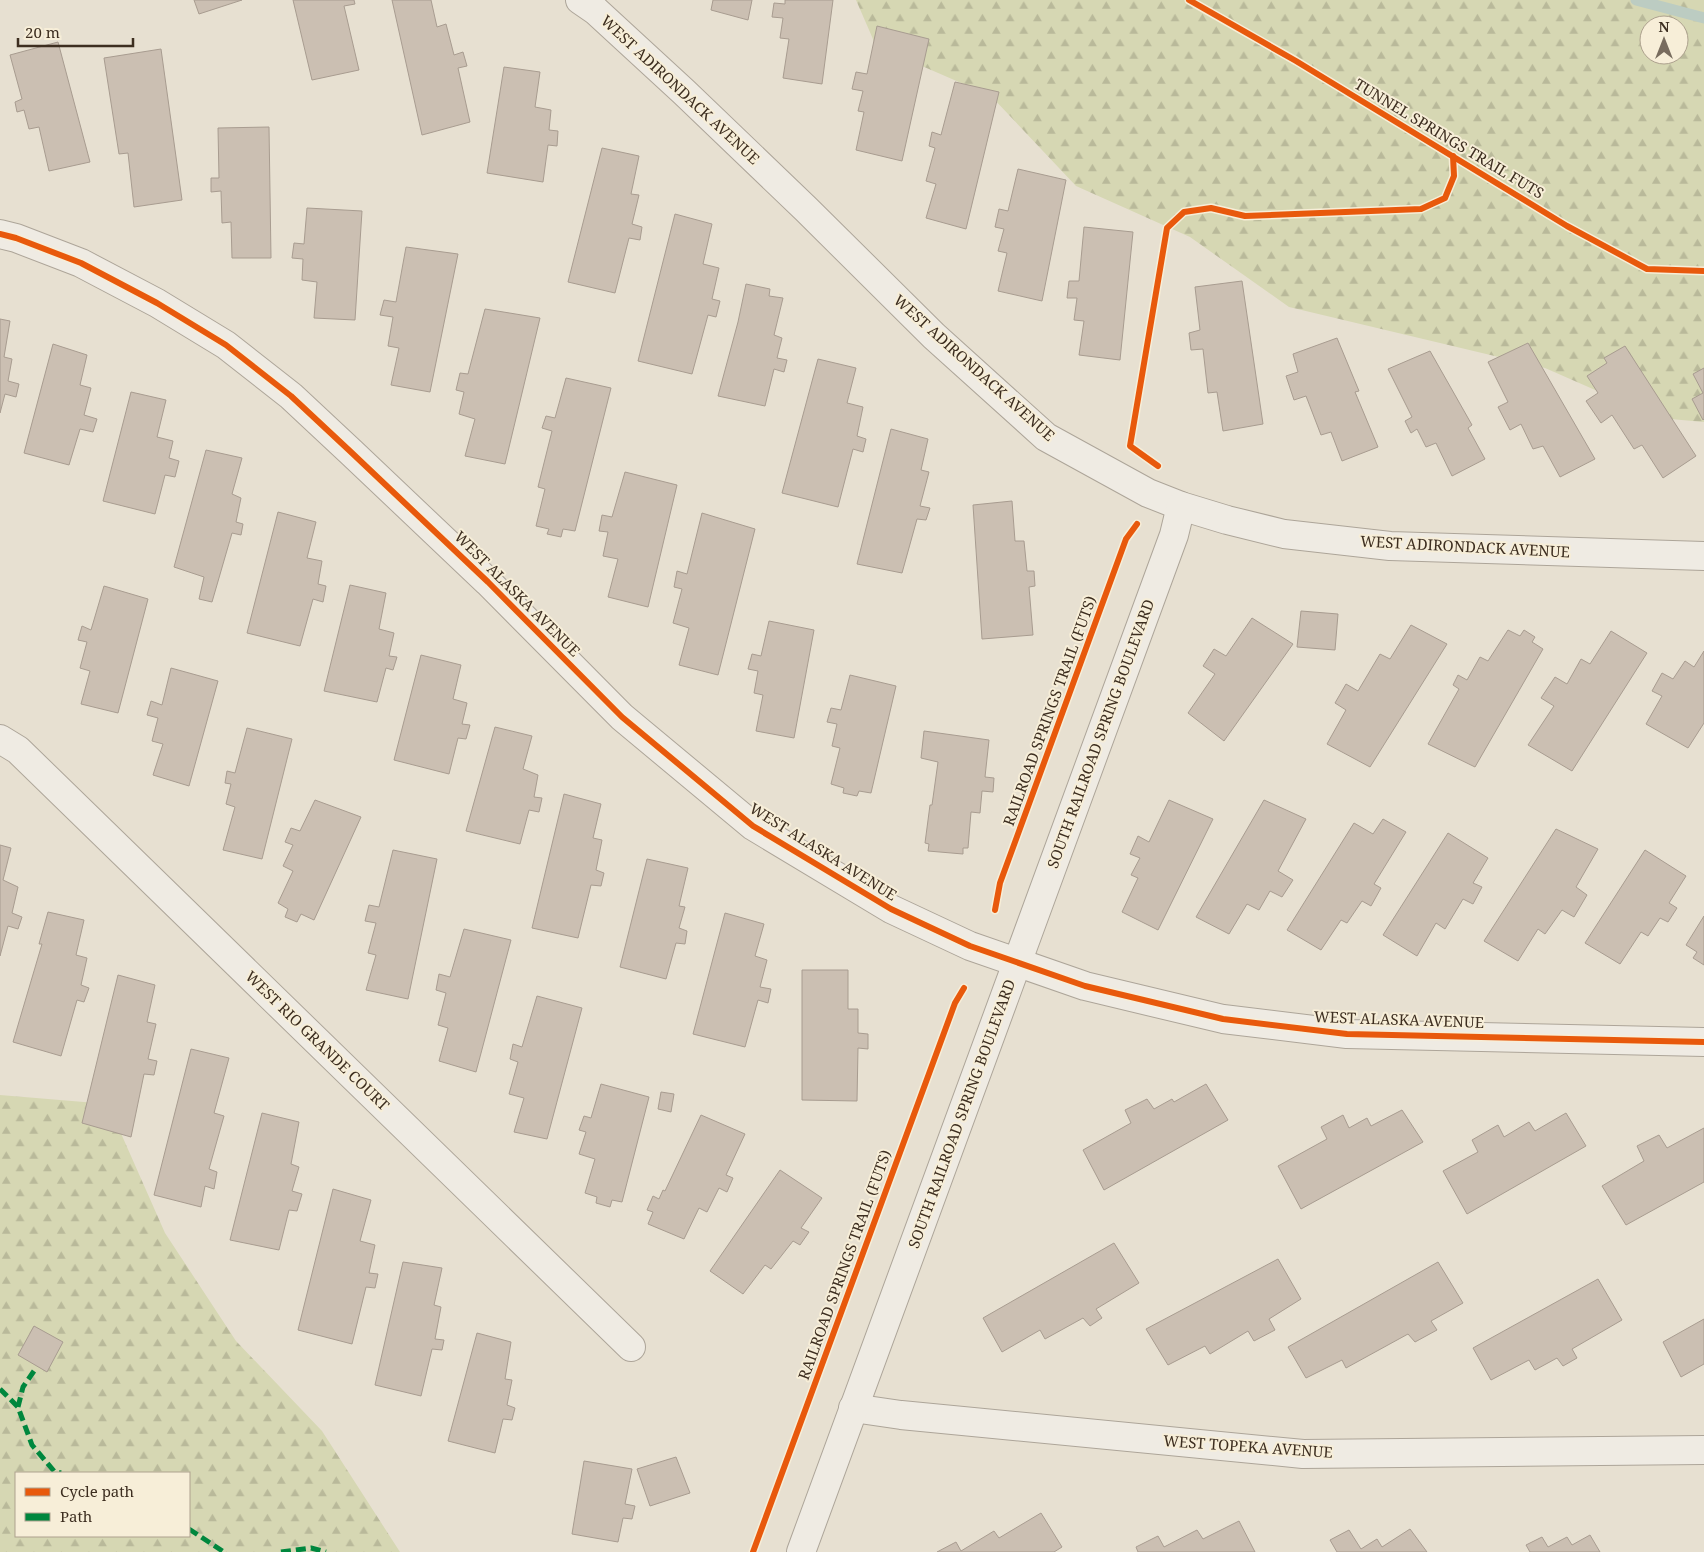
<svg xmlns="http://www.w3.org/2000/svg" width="1704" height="1552" font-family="'Noto Serif',serif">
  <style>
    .forest { fill: url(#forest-firs); fill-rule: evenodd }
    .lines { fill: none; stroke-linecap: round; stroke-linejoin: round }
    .stream { stroke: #bcccc2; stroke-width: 11 }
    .building { fill: #cbbfb2; stroke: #a89c90 }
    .minor-casing { stroke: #ada599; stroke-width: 30 }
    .minor { stroke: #efebe3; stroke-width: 28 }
    .quiet { stroke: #00873e; stroke-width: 5; stroke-dasharray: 10 5; stroke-linecap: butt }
    .cycleway-casing { stroke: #f7eed8; stroke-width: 9 }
    .cycleway { stroke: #e8590c; stroke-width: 6 }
    .labels { text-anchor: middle; stroke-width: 4; stroke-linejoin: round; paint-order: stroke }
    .street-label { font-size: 15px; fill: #3d2e20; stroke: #f7eed8 }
  </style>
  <defs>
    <pattern id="forest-firs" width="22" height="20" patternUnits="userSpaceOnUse" patternTransform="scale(1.25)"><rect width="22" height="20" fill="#d6d7b3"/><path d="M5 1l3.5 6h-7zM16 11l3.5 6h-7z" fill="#b9b99a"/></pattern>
  </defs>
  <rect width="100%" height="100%" fill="#e7e0d1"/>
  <g class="forest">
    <path d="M 856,0 L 1704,0 L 1704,422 L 1659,418 L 1545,368 L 1289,307 L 1190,237 L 1076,186 L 991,96 L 876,46 ZM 1649,25 L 1679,25 L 1679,55 L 1649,55 Z"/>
    <path d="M 0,1095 L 108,1104 L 165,1233 L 236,1341 L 322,1431 L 400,1552 L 0,1552 ZM 16,1473 L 189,1473 L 189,1536 L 16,1536 Z"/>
  </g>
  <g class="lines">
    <polyline class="stream" points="1636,0 1704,18"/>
  </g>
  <g class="building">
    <polygon points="194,0 242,0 199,14"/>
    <polygon points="293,0 354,0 355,4 344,6 359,70 312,80"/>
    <polygon points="392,0 431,0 437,27 446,24 454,55 463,52 467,66 458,68 470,122 422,135"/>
    <polygon points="713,0 752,0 748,20 711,10"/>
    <polygon points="785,0 833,0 822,84 783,78 789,39 780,38 783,18 772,17 774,3 785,4"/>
    <polygon points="877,26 929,39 902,161 856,150 864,112 858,111 863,91 852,89 856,72 867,74"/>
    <polygon points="58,42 90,162 49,171 39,127 29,129 24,110 17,112 15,102 22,99 10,55"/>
    <polygon points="161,49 182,200 134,207 128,153 119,154 104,58"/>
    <polygon points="504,67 540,72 535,107 551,110 549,130 558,131 557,146 548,145 543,182 487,173"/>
    <polygon points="955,82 999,92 966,229 926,218 936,184 926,181 935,148 929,146 932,132 941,135"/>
    <polygon points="269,127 271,258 232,258 231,222 222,223 221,191 211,192 211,178 219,178 218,128"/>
    <polygon points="602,148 639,156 631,194 639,195 632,224 642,227 640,240 629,238 615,293 568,282"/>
    <polygon points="1018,169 1066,180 1042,301 998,291 1007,253 998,251 1004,229 995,227 999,209 1008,211"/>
    <polygon points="307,208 362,211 355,320 314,318 317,282 302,280 303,259 292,258 294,243 304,244"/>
    <polygon points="675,214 712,224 703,264 719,268 712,299 720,301 716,317 708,315 692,374 638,361"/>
    <polygon points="1084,227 1133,232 1120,360 1079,355 1084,321 1074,320 1077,298 1067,298 1069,281 1079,281"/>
    <polygon points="406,247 458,254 430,392 391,385 399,348 388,346 393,317 380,315 384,300 396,302"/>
    <polygon points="1242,281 1263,424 1223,431 1217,392 1208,393 1203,349 1191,350 1189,333 1200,330 1195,287"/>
    <polygon points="746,284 770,289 769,296 783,298 774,335 782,338 777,358 787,360 784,372 774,369 765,406 718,396 738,322"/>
    <polygon points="485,309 540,318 505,464 465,456 475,419 459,414 464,392 456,390 460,373 468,374"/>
    <polygon points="0,319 10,321 4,357 12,359 8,381 19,384 16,397 5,394 0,413"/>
    <polygon points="1337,338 1359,391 1355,392 1378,447 1342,461 1331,432 1321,435 1306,396 1294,400 1286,376 1298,372 1293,354"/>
    <polygon points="1528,343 1595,459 1560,477 1543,446 1533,449 1521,424 1510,430 1498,407 1508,402 1488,362"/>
    <polygon points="53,344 87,355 80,385 91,388 84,415 97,419 93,432 80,429 69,465 24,453"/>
    <polygon points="1625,346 1696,456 1663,478 1642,445 1634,449 1612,415 1601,423 1586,401 1598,393 1587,376 1607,363 1604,358"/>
    <polygon points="1430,351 1472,425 1468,428 1485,459 1452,476 1436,443 1426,447 1417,429 1411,433 1405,421 1412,417 1388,369"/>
    <polygon points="818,359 856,368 847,403 863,407 857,436 866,439 863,452 853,449 838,507 782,493"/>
    <polygon points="1704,368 1704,419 1703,420 1692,399 1703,393 1693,374"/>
    <polygon points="566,378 611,388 575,531 563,529 561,537 547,534 549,529 536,526 545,489 538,487 552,431 542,428 546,416 555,418"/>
    <polygon points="131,392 166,400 157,437 173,441 169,458 179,461 175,477 165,475 155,514 103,501"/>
    <polygon points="891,429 928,439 921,470 929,472 920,506 930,508 926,520 917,519 902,573 857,564"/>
    <polygon points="206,450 242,458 232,494 241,498 236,522 243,524 241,535 232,533 212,602 199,599 204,577 174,567"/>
    <polygon points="625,472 677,485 648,607 608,597 618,559 603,556 608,532 599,531 602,515 612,517"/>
    <polygon points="1012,501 1015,541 1024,541 1027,571 1034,571 1035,586 1029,587 1033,635 982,639 973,505"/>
    <polygon points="278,512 316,522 307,558 322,561 318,584 326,586 323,602 313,599 300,646 247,633"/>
    <polygon points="702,513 755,529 718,675 679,665 689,628 673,623 682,589 674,587 677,571 687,574"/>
    <polygon points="350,585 386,593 379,629 394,633 389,656 397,657 393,670 386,668 377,702 324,691"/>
    <polygon points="104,586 148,599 118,713 81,704 90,671 80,668 87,642 78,640 82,626 91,630"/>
    <polygon points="1301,611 1338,614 1335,650 1297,647"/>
    <polygon points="1252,618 1293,644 1224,741 1188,713 1215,674 1203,666 1214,649 1226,656"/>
    <polygon points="769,621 814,630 794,738 756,731 763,695 754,693 758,671 748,669 752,654 761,656"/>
    <polygon points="1411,625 1447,644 1370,767 1327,744 1346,710 1335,703 1346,684 1358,691 1380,654 1390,659"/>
    <polygon points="1508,630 1520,636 1524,630 1535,637 1532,642 1543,649 1475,767 1428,744 1459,689 1453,685 1458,675 1467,680 1480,657 1488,661"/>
    <polygon points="1611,631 1647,653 1572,771 1528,745 1554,706 1541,698 1555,677 1567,684 1581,659 1590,664"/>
    <polygon points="1704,651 1704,723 1688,748 1646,724 1662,696 1652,691 1662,673 1673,679 1685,661 1694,667"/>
    <polygon points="421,655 461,665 453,699 467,703 462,724 470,725 466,739 458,738 449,774 394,760"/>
    <polygon points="171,668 218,681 189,786 153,775 163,744 152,741 158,718 147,715 151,701 162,705"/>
    <polygon points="850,675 896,686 871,793 859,791 857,796 843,793 844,788 831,784 840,748 832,746 837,724 827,722 831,708 841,710"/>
    <polygon points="495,727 532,736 523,769 538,775 534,797 542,798 539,812 529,810 520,844 466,831"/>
    <polygon points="247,728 292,739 262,859 223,850 235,807 226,804 231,784 225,783 227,771 235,773"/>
    <polygon points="924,731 989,740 985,777 994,778 993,792 982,791 980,813 971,812 968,848 963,848 963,854 928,851 929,844 925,843 930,805 932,805 938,762 921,758"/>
    <polygon points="564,794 601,804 593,838 602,840 596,870 604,873 601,886 591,885 578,938 532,928"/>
    <polygon points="315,800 361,817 314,920 301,914 297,922 285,917 288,909 278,903 293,871 283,866 293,845 285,842 291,828 300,831"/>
    <polygon points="1169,800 1213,819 1158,930 1122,912 1138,878 1131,875 1140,858 1130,854 1138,836 1149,842"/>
    <polygon points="1264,800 1306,819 1278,871 1293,880 1282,897 1270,891 1259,910 1247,904 1229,934 1196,917"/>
    <polygon points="1383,819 1406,832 1374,884 1381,888 1371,906 1362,901 1347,923 1341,920 1321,950 1287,930 1354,823 1373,834"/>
    <polygon points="1556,829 1598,849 1576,887 1587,895 1574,917 1562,910 1545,934 1538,929 1518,961 1484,941"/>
    <polygon points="1448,833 1488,858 1473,883 1482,887 1473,904 1463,899 1445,929 1436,923 1417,956 1383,935"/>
    <polygon points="0,845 11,848 3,880 18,887 12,913 22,917 18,929 8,926 0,956"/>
    <polygon points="393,850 437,859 408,999 366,990 376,955 368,953 376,923 365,921 369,905 379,907"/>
    <polygon points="1645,850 1686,876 1669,903 1677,908 1668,922 1660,918 1648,936 1641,932 1620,964 1585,943"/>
    <polygon points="647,859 688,868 679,906 685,907 679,928 687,931 685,944 676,943 666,979 620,967"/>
    <polygon points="48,912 84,920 76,955 87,958 81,985 89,988 84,1002 77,1000 61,1056 13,1042 42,944 39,944"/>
    <polygon points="725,913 764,924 755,956 767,960 760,987 771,989 768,1003 758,1000 745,1047 693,1034"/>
    <polygon points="1704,916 1704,965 1693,958 1697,952 1686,945"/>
    <polygon points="464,929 511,940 476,1072 439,1061 448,1028 438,1025 446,993 436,990 439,974 450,977"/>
    <polygon points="802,970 848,970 848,1009 858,1009 858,1033 868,1034 868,1049 858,1048 857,1101 802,1100"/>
    <polygon points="118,975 155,985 147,1022 156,1024 148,1059 157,1061 154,1075 144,1074 131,1137 82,1123"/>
    <polygon points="537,996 582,1008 547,1139 514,1132 524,1098 509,1094 518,1062 510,1059 513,1044 522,1047"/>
    <polygon points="191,1049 229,1058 214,1113 224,1116 209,1169 217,1172 214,1189 205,1186 201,1207 154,1195"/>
    <polygon points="601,1084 649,1097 622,1202 612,1200 610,1207 596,1203 597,1197 585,1193 595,1159 579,1154 586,1132 579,1130 584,1116 591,1118"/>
    <polygon points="1206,1084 1228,1120 1104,1190 1083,1150 1131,1123 1125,1110 1147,1099 1154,1109 1172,1099 1174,1102"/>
    <polygon points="661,1092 674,1094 671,1112 658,1109"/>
    <polygon points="1402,1110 1423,1142 1301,1209 1278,1166 1327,1139 1321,1127 1343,1115 1349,1128 1367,1118 1371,1126"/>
    <polygon points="262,1113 299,1122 291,1164 299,1167 292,1191 302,1194 297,1211 289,1210 279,1250 230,1240"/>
    <polygon points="1566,1113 1586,1146 1467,1214 1443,1171 1478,1152 1472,1140 1498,1125 1504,1137 1529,1122 1535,1131"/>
    <polygon points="701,1115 745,1134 726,1175 733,1178 727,1192 719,1188 707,1212 699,1208 684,1239 648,1224 653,1212 647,1210 653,1196 659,1199 663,1190 665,1191"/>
    <polygon points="1704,1128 1704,1182 1626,1225 1602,1186 1644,1161 1637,1146 1659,1135 1667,1148"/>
    <polygon points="780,1170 822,1198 801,1228 809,1232 800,1245 793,1241 771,1269 765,1265 743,1294 710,1271"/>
    <polygon points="333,1189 371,1200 360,1241 375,1245 369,1273 378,1274 375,1288 366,1287 352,1344 298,1330"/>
    <polygon points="1114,1243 1139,1283 1096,1309 1102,1318 1090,1326 1083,1318 1045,1339 1040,1330 1002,1352 983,1318"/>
    <polygon points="1278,1259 1301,1299 1269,1319 1275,1330 1254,1341 1248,1331 1210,1354 1205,1346 1168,1365 1146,1329"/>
    <polygon points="403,1262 442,1268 434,1305 441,1307 435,1339 444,1340 442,1350 432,1349 421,1396 375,1385"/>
    <polygon points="1438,1262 1463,1303 1431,1321 1437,1330 1415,1342 1408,1334 1346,1368 1342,1360 1306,1378 1288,1347"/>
    <polygon points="1598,1279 1622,1320 1572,1349 1577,1358 1563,1366 1557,1358 1535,1370 1529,1360 1491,1380 1473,1348"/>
    <polygon points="1704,1319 1704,1364 1681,1377 1663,1342"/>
    <polygon points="34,1326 63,1342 47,1372 18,1355"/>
    <polygon points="477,1333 511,1342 505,1379 512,1380 507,1405 515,1408 512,1420 503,1419 495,1453 448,1441"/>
    <polygon points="676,1457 690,1493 650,1506 637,1469"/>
    <polygon points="584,1461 632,1469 625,1504 635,1506 632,1519 623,1518 618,1542 572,1534"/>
    <polygon points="1041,1513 1062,1547 1054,1552 937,1552 956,1542 961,1551 994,1531 999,1538"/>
    <polygon points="1239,1521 1255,1552 1138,1552 1136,1547 1158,1536 1164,1547 1197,1530 1203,1539"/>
    <polygon points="1410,1529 1427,1552 1337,1552 1330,1540 1349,1530 1361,1549 1377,1539 1382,1547"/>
    <polygon points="1590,1535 1600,1552 1530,1552 1526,1545 1542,1537 1548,1547 1567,1537 1572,1545"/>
  </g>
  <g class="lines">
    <defs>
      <g id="minor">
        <polyline points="580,0 596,11 684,92 806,209 934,336 1046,437 1148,493 1181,506 1227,520 1284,534 1390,546 1704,556"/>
        <polyline points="0,234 16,238 81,263 157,303 226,345 291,396 352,453 488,582 622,717 753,826 891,909 970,946 1085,986 1223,1019 1347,1034 1704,1042"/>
        <polyline points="0,739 18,750 631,1347"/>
        <polyline points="853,1408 901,1415 1303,1454 1704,1450"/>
        <polyline points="801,1552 1174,535 1181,506"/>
      </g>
    </defs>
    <use href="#minor" class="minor-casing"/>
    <use href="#minor" class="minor"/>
    <g class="quiet">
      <polyline points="0,1389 18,1407 32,1445 54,1471 61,1473"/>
      <polyline points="18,1407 23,1387 34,1371"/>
      <polyline points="189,1529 224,1552"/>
      <polyline points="281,1552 311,1548 326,1552"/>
    </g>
    <defs>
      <g id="cycleway">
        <polyline points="1189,0 1296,61 1567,226 1647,269 1704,271"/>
        <polyline points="0,234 16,238 81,263 157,303 226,345 291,396 352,453 488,582 622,717 753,826 891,909 970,946 1085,986 1223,1019 1347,1034 1704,1042"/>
        <polyline points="1158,466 1130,446 1167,228 1184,212 1211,208 1245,216 1421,209 1445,198 1454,176 1453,156"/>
        <polyline points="995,910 1000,883 1126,539 1137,524"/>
        <polyline points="753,1552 955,1003 964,988"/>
      </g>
    </defs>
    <use href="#cycleway" class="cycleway-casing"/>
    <use href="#cycleway" class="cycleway"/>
  </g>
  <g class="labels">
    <g class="street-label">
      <text transform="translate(680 90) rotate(43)" y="5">WEST ADIRONDACK AVENUE</text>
      <text transform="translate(1449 139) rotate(31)" y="5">TUNNEL SPRINGS TRAIL FUTS</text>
      <text transform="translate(974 368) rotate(42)" y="5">WEST ADIRONDACK AVENUE</text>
      <text transform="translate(1465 547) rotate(3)" y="5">WEST ADIRONDACK AVENUE</text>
      <text transform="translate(517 594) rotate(45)" y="5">WEST ALASKA AVENUE</text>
      <text transform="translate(1050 711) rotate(-70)" y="5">RAILROAD SPRINGS TRAIL (FUTS)</text>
      <text transform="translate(1101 734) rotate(-70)" y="5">SOUTH RAILROAD SPRING BOULEVARD</text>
      <text transform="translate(823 852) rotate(32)" y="5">WEST ALASKA AVENUE</text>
      <text transform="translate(1399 1020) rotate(2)" y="5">WEST ALASKA AVENUE</text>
      <text transform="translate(317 1041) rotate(44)" y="5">WEST RIO GRANDE COURT</text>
      <text transform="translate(962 1114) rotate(-70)" y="5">SOUTH RAILROAD SPRING BOULEVARD</text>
      <text transform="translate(845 1265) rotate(-70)" y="5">RAILROAD SPRINGS TRAIL (FUTS)</text>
      <text transform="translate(1248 1447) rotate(4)" y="5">WEST TOPEKA AVENUE</text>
    </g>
  </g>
  <rect x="15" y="1472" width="175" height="65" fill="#f7eed8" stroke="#ada18e"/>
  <rect x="25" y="1488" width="25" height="8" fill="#e8590c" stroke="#ada18e"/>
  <text x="60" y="1497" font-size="15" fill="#3d2e20">Cycle path</text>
  <rect x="25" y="1513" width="25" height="8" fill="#00873e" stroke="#ada18e"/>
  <text x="60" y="1522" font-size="15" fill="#3d2e20">Path</text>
  <g transform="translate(1664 40)"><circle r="24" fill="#f7eed8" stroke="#ada18e"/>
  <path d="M0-4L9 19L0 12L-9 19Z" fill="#786c5e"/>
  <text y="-8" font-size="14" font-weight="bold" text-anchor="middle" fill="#3d2e20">N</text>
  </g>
  <path d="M18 38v8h115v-8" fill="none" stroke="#3d2e20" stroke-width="2.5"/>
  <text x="25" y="38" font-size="15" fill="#3d2e20" stroke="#f7eed8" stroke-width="4" paint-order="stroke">20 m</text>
</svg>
